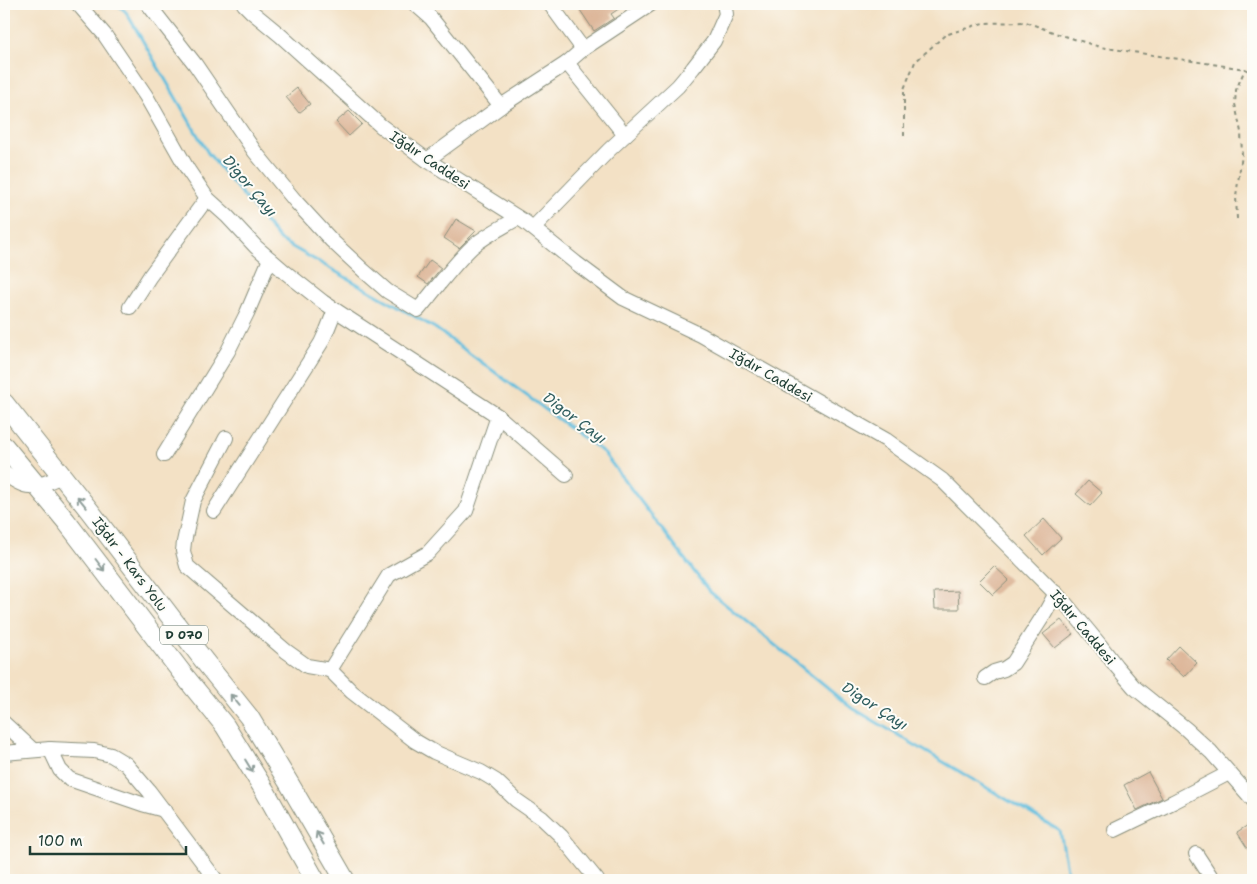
<svg xmlns="http://www.w3.org/2000/svg" width="1257" height="884" font-family="'Shantell Sans',sans-serif">
  <style>
    .lines { fill: none; stroke-linecap: round; stroke-linejoin: round }
    .stream { stroke: #60bede; stroke-width: 3 }
    .building { fill: #dcb495 }
    .minor-casing { stroke: #898f7c; stroke-width: 16 }
    .highway-casing { stroke: #898f7c; stroke-width: 21 }
    .path { stroke: #898f7c; stroke-width: 2; stroke-dasharray: 4 4; stroke-linecap: butt }
    .minor { stroke: #fff; stroke-width: 14 }
    .highway { stroke: #fff; stroke-width: 19 }
    .oneway { stroke: #8f9e9a }
    .labels { text-anchor: middle; stroke-width: 4; stroke-linejoin: round; paint-order: stroke }
    .shield { fill: #fdfcf7; stroke: #62766e; stroke-width: 1 }
    .shield-label { font-size: 12px; font-weight: bold; fill: #1f3d34 }
    .street-label { font-size: 14px; fill: #1f3d34; stroke: #fdfcf7 }
    .water-label { font-size: 15px; font-style: italic; fill: #2f5d5e; stroke: #fdfcf7 }
  </style>
  <rect width="100%" height="100%" fill="#fdfcf7"/>
  <filter id="ink" filterUnits="userSpaceOnUse"><feTurbulence type="fractalNoise" baseFrequency=".02" numOctaves="2"/><feDisplacementMap in="SourceGraphic" scale="10" xChannelSelector="R" yChannelSelector="G"/><feConvolveMatrix kernelMatrix="1 2 1 2 8 2 1 2 1" color-interpolation-filters="sRGB"/></filter>
  <filter id="wash" filterUnits="userSpaceOnUse"><feTurbulence type="fractalNoise" baseFrequency=".0096" numOctaves="4" result="noise"/><feDisplacementMap in="SourceGraphic" scale="20" xChannelSelector="R" yChannelSelector="G"/><feGaussianBlur stdDeviation="1.12" result="paint"/><feColorMatrix in="noise" values="0 0 0 0 0 0 0 0 0 0 0 0 0 0 0 0 0 1.4 0 .05"/><feComposite in="paint" operator="in"/></filter>
  <g filter="url(#wash)">
    <rect width="100%" height="100%" fill="#f3e1c5"/>
    <g class="lines">
      <polyline class="stream" points="117,4 126,12 208,153 280,240 435,328 603,452 709,591 849,706 1060,831 1069,880"/>
    </g>
    <g id="blocks">
      <g class="building">
        <polygon points="576,4 626,4 611,14 614,18 594,31"/>
        <polygon points="297,88 310,104 299,113 286,97"/>
        <polygon points="349,111 362,124 349,136 336,122"/>
        <polygon points="456,219 476,231 459,248 444,238"/>
        <polygon points="430,260 441,268 428,284 418,277"/>
        <polygon points="1088,481 1102,493 1090,506 1076,494"/>
        <polygon points="1044,519 1061,538 1043,555 1026,536"/>
        <polygon points="994,566 1009,580 993,595 979,581"/>
        <polygon points="958,591 959,609 935,609 934,592"/>
        <polygon points="1061,620 1073,634 1055,648 1043,634"/>
        <polygon points="1179,646 1197,663 1184,677 1166,660"/>
        <polygon points="1148,772 1162,798 1137,810 1124,785"/>
        <polygon points="1253,822 1253,857 1237,832"/>
      </g>
    </g>
  </g>
  <g filter="url(#ink)">
    <use href="#blocks" fill-opacity="0" stroke="#898f7c" stroke-width="1"/>
    <g class="lines">
      <defs>
        <g id="minor">
          <polyline points="78,4 104,34 146,96 188,170 207,198 227,216 256,247 285,272 323,302 498,416 566,475"/>
          <path d="M 148,4 L 195,64 L 255,152 L 297,203 L 332,241 L 363,270 L 387,291 L 418,310 C 435,290 453,265 472,247 C 486,235 503,227 518,218"/>
          <polyline points="244,4 252,12 280,35 381,126 427,160 525,222 576,263 623,298 701,335 886,440 942,480 1066,604 1100,645 1116,666 1134,687 1186,729 1211,752 1253,800"/>
          <polyline points="415,4 431,18 501,106"/>
          <polyline points="550,4 583,49"/>
          <polyline points="567,63 625,135"/>
          <polyline points="427,160 501,106 567,63 583,49 651,4"/>
          <polyline points="533,228 609,150 678,86 693,68 714,41 726,14 724,4"/>
          <polyline points="130,307 150,276 207,198"/>
          <polyline points="498,416 466,511 428,553 389,575 330,670 352,692 415,741 434,752 481,772 496,781 516,800 542,818 561,836 597,880"/>
          <polyline points="226,438 193,501 184,542 183,551 187,566 286,651 307,666 330,670"/>
          <polyline points="164,455 228,351 247,313 270,259"/>
          <path d="M 4,473 C 29,493 35,487 62,476"/>
          <polyline points="214,511 321,343 327,330 335,310"/>
          <polyline points="985,678 994,672 1004,669 1013,663 1045,613 1056,593"/>
          <polyline points="4,723 33,750"/>
          <polyline points="50,749 60,770 69,779 142,804 164,810"/>
          <polyline points="4,753 50,749 94,751 111,755 126,764 149,791 216,880"/>
          <polyline points="1115,830 1173,802 1229,773"/>
          <polyline points="1196,854 1213,880"/>
        </g>
        <g id="highway">
          <polyline points="4,403 89,510 205,662 249,717 290,785 345,880"/>
          <polyline points="4,446 66,521 182,673 225,726 265,791 315,880"/>
        </g>
      </defs>
      <use href="#minor" class="minor-casing"/>
      <use href="#highway" class="highway-casing"/>
      <g class="path">
        <polyline points="904,136 904,89 915,62 945,35 983,23 1026,22 1058,34 1100,47 1245,69 1253,73"/>
        <polyline points="1237,219 1236,196 1242,155 1241,132 1235,104 1236,90 1245,69"/>
      </g>
      <use href="#minor" class="minor"/>
      <use href="#highway" class="highway"/>
    </g>
    <defs><path id="oneway-shaft" d="M-6 0H5M1.5-3L5.5 0L1.5 3" fill="none" stroke-width="1.6" stroke-linecap="round" stroke-linejoin="round" transform="scale(1.25)"/></defs>
    <g class="oneway">
      <use href="#oneway-shaft" transform="translate(82 502) rotate(-129)"/>
      <use href="#oneway-shaft" transform="translate(100 565) rotate(53)"/>
      <use href="#oneway-shaft" transform="translate(235 700) rotate(-129)"/>
      <use href="#oneway-shaft" transform="translate(249 766) rotate(59)"/>
      <use href="#oneway-shaft" transform="translate(320 838) rotate(-120)"/>
    </g>
  </g>
  <g class="labels">
    <rect class="shield" x="160" y="625.5" width="48" height="19" rx="4"/>
    <g class="shield-label">
      <text x="184" y="639">D 070</text>
    </g>
    <g class="street-label">
      <text transform="translate(430 160) rotate(34)" y="5">Iğdır Caddesi</text>
      <text transform="translate(771 375) rotate(30)" y="5">Iğdır Caddesi</text>
      <text transform="translate(130 564) rotate(53)" y="5">Iğdır - Kars Yolu</text>
      <text transform="translate(1083 627) rotate(50)" y="5">Iğdır Caddesi</text>
    </g>
    <g class="water-label">
      <text transform="translate(250 186) rotate(50)" y="5">Digor Çayı</text>
      <text transform="translate(575 418) rotate(37)" y="5">Digor Çayı</text>
      <text transform="translate(875 706) rotate(33)" y="5">Digor Çayı</text>
    </g>
  </g>
  <rect width="1257" height="884" fill="none" stroke="#fdfcf7" stroke-width="20"/>
  <path d="M30 846v8h156v-8" fill="none" stroke="#1f3d34" stroke-width="2.5"/>
  <text x="38" y="846" font-size="15" fill="#1f3d34" stroke="#fdfcf7" stroke-width="4" paint-order="stroke">100 m</text>
</svg>
